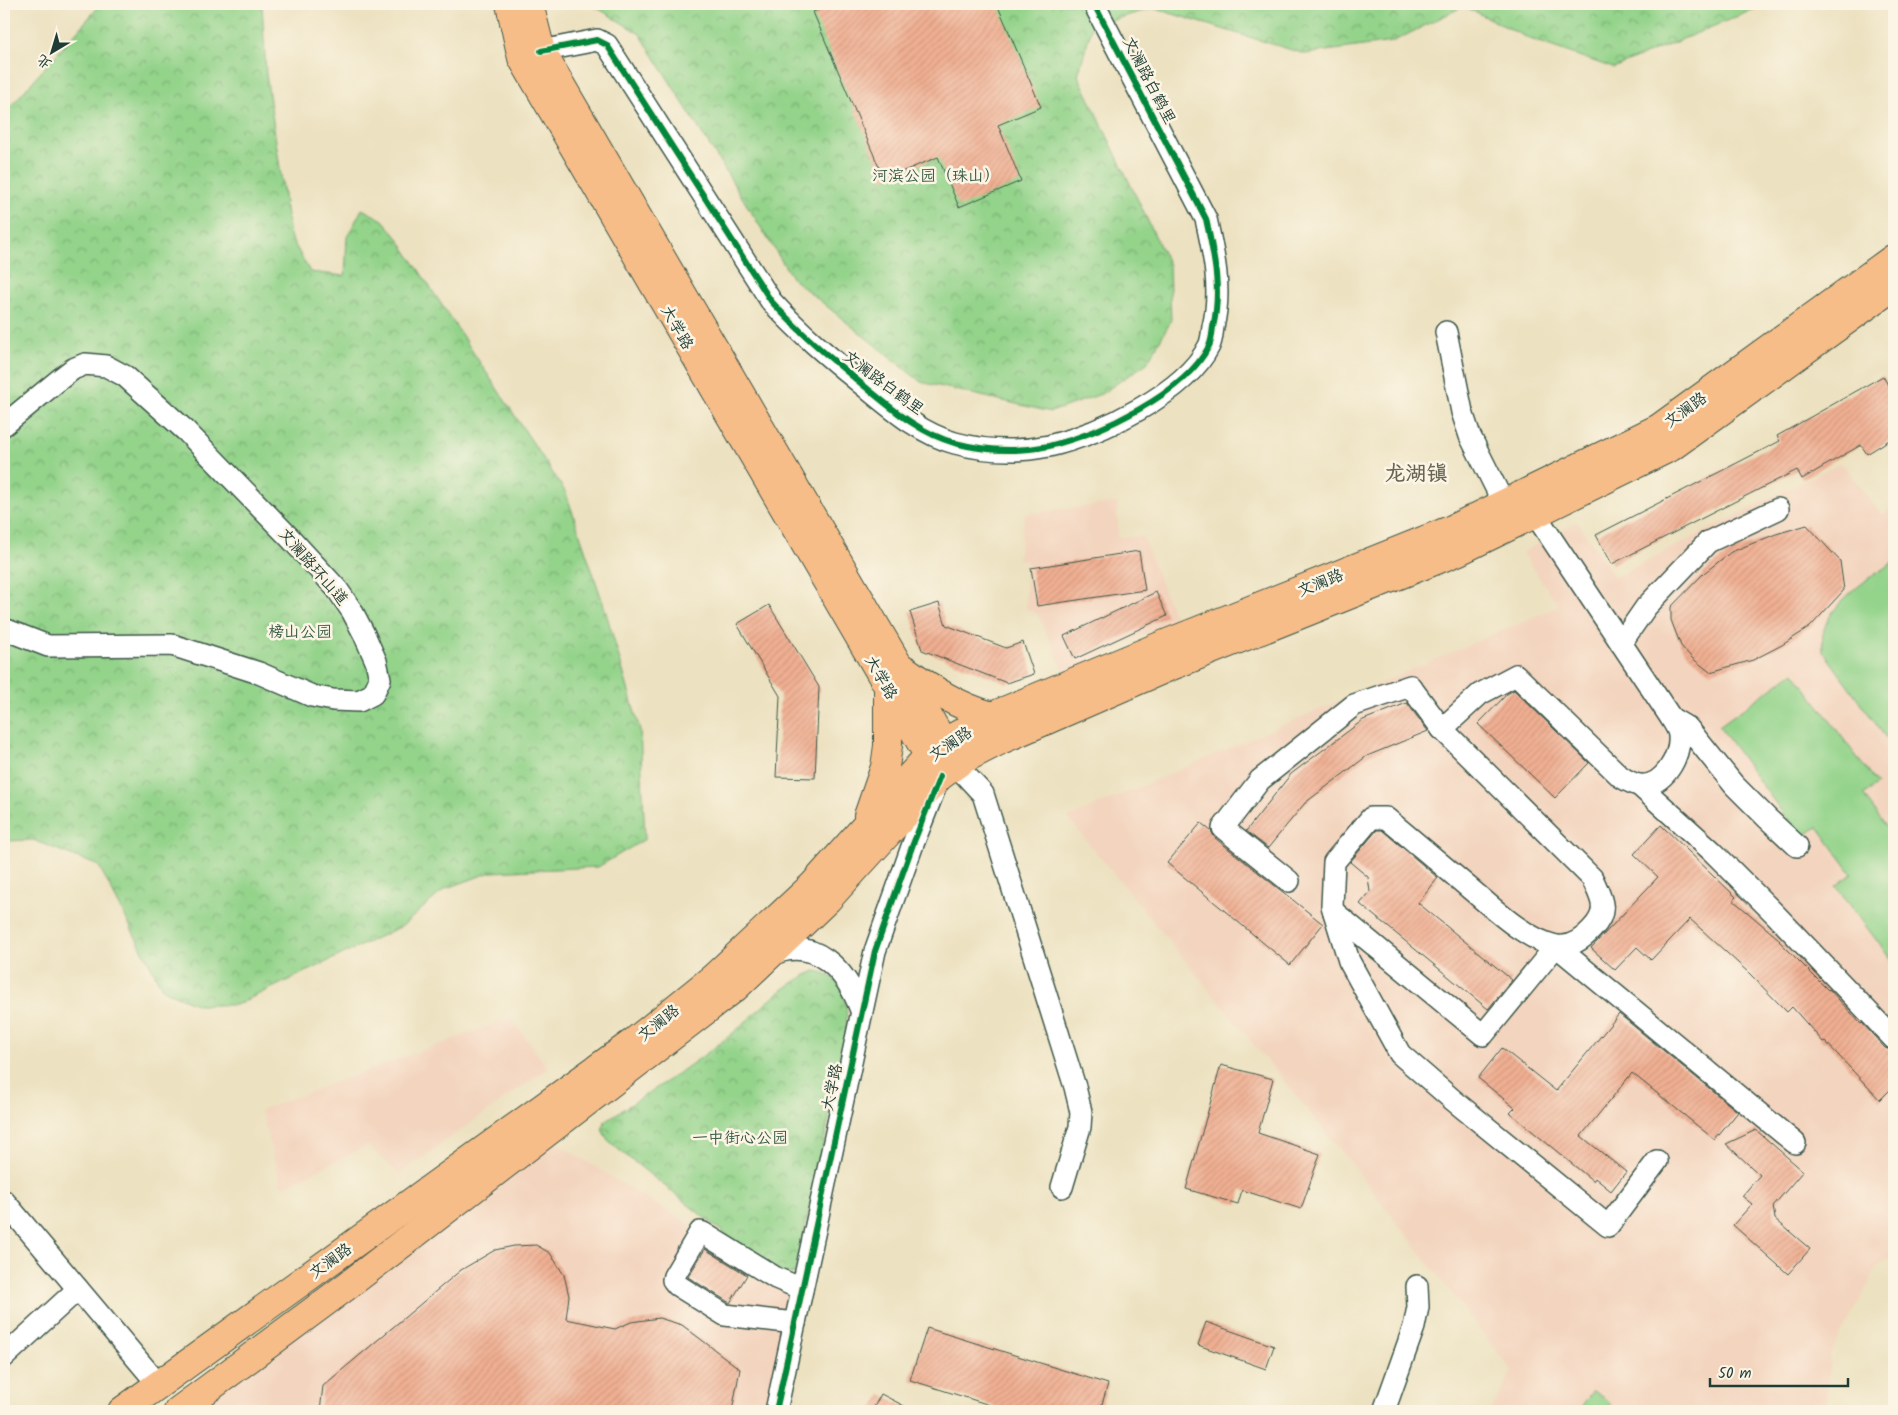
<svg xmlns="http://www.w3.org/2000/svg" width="1898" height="1415" font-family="Kalam,'LXGW WenKai TC',sans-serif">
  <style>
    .built { fill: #f3d4be }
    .park { fill: url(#park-crowns); stroke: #59885f }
    .pitch { fill: #93d38a; stroke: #59885f }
    .building { fill: url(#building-hatch) }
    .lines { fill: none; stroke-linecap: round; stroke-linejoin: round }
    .minor-casing { stroke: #3e5649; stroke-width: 24 }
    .major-casing { stroke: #3e5649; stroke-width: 30 }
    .minor { stroke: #fff; stroke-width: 21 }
    .major { stroke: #f7bd88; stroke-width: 28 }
    .cycleway-casing { stroke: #fcf5e5; stroke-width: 9 }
    .cycleway { stroke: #00873e; stroke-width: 6 }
    .labels { text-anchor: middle; stroke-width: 5; stroke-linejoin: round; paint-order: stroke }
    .street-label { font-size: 16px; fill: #1f3d34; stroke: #fcf5e5 }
    .park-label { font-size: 16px; fill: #365b45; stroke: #fcf5e5 }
    .district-label { font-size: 21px; font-weight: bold; fill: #686555; stroke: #fcf5e5 }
  </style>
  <defs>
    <pattern id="park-crowns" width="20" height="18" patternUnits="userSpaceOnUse" patternTransform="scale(1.25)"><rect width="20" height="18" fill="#93d38a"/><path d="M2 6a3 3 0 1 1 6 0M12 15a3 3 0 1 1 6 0" fill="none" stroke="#77ac72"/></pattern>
    <pattern id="building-hatch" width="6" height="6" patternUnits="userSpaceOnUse" patternTransform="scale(1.25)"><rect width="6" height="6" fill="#f0af92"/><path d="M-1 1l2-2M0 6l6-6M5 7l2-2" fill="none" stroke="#cd977e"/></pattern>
  </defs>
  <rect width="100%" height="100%" fill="#fcf5e5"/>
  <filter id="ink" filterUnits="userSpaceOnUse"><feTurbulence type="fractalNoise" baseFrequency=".02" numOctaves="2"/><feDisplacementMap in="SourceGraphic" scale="10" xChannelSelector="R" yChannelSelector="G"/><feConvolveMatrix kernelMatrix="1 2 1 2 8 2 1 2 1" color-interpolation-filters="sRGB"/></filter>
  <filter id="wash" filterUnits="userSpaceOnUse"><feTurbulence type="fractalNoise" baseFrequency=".0096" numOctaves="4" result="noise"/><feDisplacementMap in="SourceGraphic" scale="20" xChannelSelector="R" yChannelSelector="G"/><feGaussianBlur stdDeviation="1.12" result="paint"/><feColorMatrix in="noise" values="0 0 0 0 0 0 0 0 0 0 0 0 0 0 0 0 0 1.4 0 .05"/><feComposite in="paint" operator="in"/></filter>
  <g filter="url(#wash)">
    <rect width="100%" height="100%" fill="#ece1c0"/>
    <g class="built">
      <polygon points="1841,462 1882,515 1894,507 1894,1255 1877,1268 1829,1356 1827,1411 1491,1411 1512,1371 1347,1158 1068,818 1559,606 1522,553 1577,522 1615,577"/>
      <polygon points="1117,503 1118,537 1143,537 1175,620 1065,673 1038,614 1026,609 1027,561 1018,559 1025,514"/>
      <polygon points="511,1018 548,1068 399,1174 368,1145 282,1187 261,1110"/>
      <polygon points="543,1135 703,1233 802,1289 776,1411 178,1411"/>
    </g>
    <g class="park">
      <polygon points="101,4 262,4 266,74 290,236 310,272 345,276 347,237 362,209 383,220 397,237 566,493 605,609 640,730 645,839 598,867 491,872 445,889 402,926 236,1005 198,1005 163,990 99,866 33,840 4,841 4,114"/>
      <polygon points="591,4 1767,4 1613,68 1530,39 1464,6 1392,42 1305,54 1153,8 1092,26 1078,75 1169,265 1171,321 1147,363 1101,394 1051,412 921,382 793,279 640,34"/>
      <path d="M 816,971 C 820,972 826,973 830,976 C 852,991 847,1027 844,1049 L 795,1274 L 773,1272 L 618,1149 L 608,1140 L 602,1130 L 605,1121 C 647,1094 689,1068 728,1037 C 757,1014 781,984 816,971 Z"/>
    </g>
    <g class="pitch">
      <path d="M 1894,562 L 1894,749 L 1823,651 C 1823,646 1822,640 1823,635 C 1826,605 1871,576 1894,562 Z"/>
      <polygon points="1794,672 1877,784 1863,795 1894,837 1894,964 1836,886 1852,874 1818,827 1801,838 1719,726"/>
      <polygon points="1593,1391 1611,1403 1605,1411 1579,1411"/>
    </g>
    <g id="blocks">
      <g class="building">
        <polygon points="834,4 997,4 1041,107 998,125 1021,181 959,207 938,157 884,179 813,12"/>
        <polygon points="1883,376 1894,396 1894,437 1867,454 1861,445 1802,479 1797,470 1612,564 1596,535 1780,441 1777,436"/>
        <polygon points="1807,525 1840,561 1844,590 1810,627 1782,645 1753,660 1710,672 1692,658 1681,646 1671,620 1671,607 1704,573 1731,552 1776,534"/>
        <polygon points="1139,551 1145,590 1037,606 1031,568"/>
        <polygon points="1156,592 1167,616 1075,659 1064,636"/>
        <polygon points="939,603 946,625 1006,648 1023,642 1034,674 1007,683 922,650 910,612"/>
        <polygon points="769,605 819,687 815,778 776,777 780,696 737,624"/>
        <polygon points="1514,690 1589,763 1555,798 1478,724 1507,694"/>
        <polygon points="1407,703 1428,731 1367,756 1305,803 1268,848 1246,831 1291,774 1363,720"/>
        <polygon points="1201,823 1211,831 1215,838 1323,924 1290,965 1167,863"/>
        <polygon points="1661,825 1736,897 1733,900 1780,940 1779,941 1828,990 1829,989 1861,1024 1862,1023 1885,1048 1894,1051 1894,1086 1880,1100 1825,1041 1823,1042 1792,1007 1787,1012 1750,974 1690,919 1651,960 1637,947 1615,970 1591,948 1658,877 1634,854"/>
        <polygon points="1377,830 1382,830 1438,878 1418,903 1512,980 1488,1009 1360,904 1370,892 1368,877 1350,862"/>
        <polygon points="1619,1014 1738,1112 1715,1140 1632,1073 1581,1136 1626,1172 1611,1191 1595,1178 1593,1181 1510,1113 1515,1108 1478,1078 1502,1048 1556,1091"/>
        <polygon points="1221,1065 1273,1079 1258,1133 1320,1154 1301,1209 1242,1190 1238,1204 1186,1189"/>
        <polygon points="1756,1130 1803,1171 1773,1206 1775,1219 1810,1249 1788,1274 1733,1225 1752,1204 1742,1196 1760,1175 1726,1144"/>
        <polygon points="536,1245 550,1253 564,1275 569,1296 566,1319 615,1329 631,1322 659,1318 682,1325 740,1369 732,1411 320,1411 323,1386 461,1270 495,1250 514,1246"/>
        <polygon points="705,1249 747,1275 730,1303 688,1277"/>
        <polygon points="1206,1322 1274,1346 1266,1369 1198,1345"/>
        <polygon points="927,1328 1108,1384 1100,1411 1009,1411 910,1380"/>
        <polygon points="881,1394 914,1411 872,1411"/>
      </g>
    </g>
  </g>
  <g filter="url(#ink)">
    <use href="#blocks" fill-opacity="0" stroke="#3e5649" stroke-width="1"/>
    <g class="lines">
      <defs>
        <g id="minor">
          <path d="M 541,51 L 597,40 L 607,45 L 771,301 C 800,333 829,357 863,385 C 890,407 920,434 955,443 C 985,451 1019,452 1049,446 C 1099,434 1185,394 1209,346 C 1212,340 1212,333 1213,327 C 1222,290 1214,255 1206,219 L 1094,4"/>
          <polyline points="1446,332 1462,412 1470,436 1504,504"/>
          <polyline points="4,425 60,379 73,369 85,364 106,366 125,376 186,431 291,539 337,589 352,611 364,634 376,661 380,679 373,694 359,701 333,700 312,696 259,673 172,645 48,646 4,629"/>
          <polyline points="1621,643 1646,607 1708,542 1778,509"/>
          <polyline points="1671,718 1688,728 1734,785 1768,819 1797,846"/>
          <path d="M 1442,729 L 1480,694 L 1516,675 L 1621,777 C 1626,780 1633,784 1639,785 C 1663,788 1681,756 1679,736 C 1679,730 1674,723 1671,718 L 1535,514"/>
          <polyline points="956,765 983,794 1075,1087 1081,1112 1080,1127 1062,1187"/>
          <polyline points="1639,785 1712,851 1776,915 1894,1039"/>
          <path d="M 1289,881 L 1223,828 L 1260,780 L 1354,705 L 1410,686 L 1442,729 L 1592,878 C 1601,898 1610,910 1592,929 C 1583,939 1570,948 1556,946 C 1524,939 1492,907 1468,887 C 1441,864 1414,841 1386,818 L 1371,818 L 1334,862 L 1332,906 L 1349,961 L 1400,1054 L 1453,1100 L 1608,1226 L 1657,1161"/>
          <polyline points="1334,912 1483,1035 1556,946 1795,1143"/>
          <path d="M 769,956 C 814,934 846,970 861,1010"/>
          <polyline points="4,1201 158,1384"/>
          <polyline points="795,1323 725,1315 677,1285 673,1280 674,1276 700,1232 703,1233 776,1278 802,1289"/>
          <polyline points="4,1357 78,1289"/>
          <polyline points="776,1411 875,951 913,844 935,788"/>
          <polyline points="1384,1411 1414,1327 1418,1307 1417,1286"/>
        </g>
        <g id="major">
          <polyline points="510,4 522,58 938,772"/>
          <polyline points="529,4 541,51 953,759"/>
          <path d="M 904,669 C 933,690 957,706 992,716"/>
          <polyline points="868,816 885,767 888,746 888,689"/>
          <polyline points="122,1411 635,1041 713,978 813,885 928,756 950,739 992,716 1160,646 1450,530 1659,428 1894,258"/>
          <polyline points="178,1411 347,1286 736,987 827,900 940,776 964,759 1001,740 1169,667 1459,551 1671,447 1894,286"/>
        </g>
      </defs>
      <use href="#minor" class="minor-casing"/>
      <use href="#major" class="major-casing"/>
      <use href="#minor" class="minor"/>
      <use href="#major" class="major"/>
      <defs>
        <g id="cycleway">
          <path d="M 541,51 L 597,40 L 607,45 L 771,301 C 800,333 829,357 863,385 C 890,407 920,434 955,443 C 985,451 1019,452 1049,446 C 1099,434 1185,394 1209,346 C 1212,340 1212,333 1213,327 C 1222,290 1214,255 1206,219 L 1094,4"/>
          <polyline points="776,1411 875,951 913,844 940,776"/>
        </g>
      </defs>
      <use href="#cycleway" class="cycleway-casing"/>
      <use href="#cycleway" class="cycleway"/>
    </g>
  </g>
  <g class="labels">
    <g class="street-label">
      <text transform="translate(1150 80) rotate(63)" y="6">文澜路白鹤里</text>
      <text transform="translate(678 327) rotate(60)" y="6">大学路</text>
      <text transform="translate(884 382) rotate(37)" y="6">文澜路白鹤里</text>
      <text transform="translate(1685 409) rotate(-36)" y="6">文澜路</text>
      <text transform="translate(314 566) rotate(49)" y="6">文澜路环山道</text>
      <text transform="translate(1320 582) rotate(-22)" y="6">文澜路</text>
      <text transform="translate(882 677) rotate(60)" y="6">大学路</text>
      <text transform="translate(950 743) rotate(-34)" y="6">文澜路</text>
      <text transform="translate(658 1022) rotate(-39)" y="6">文澜路</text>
      <text transform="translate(831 1087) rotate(-78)" y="6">大学路</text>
      <text transform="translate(330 1260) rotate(-36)" y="6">文澜路</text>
    </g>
    <g class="park-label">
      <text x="936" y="181">河滨公园（珠山）</text>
      <text x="300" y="637">榜山公园</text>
      <text x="740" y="1143">一中街心公园</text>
    </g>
    <g class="district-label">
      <text x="1416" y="480">龙湖镇</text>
    </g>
  </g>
  <rect width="1898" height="1415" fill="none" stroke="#fcf5e5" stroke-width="20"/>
  <g transform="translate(52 52) rotate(218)" stroke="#fcf5e5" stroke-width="4" paint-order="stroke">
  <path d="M0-4L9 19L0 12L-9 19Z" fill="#1f3d34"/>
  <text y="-8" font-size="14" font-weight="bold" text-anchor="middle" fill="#1f3d34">北</text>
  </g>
  <path d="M1710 1378v8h138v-8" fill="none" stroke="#1f3d34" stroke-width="2.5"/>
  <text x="1718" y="1378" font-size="15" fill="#1f3d34" stroke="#fcf5e5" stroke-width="4" paint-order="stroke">50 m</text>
</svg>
